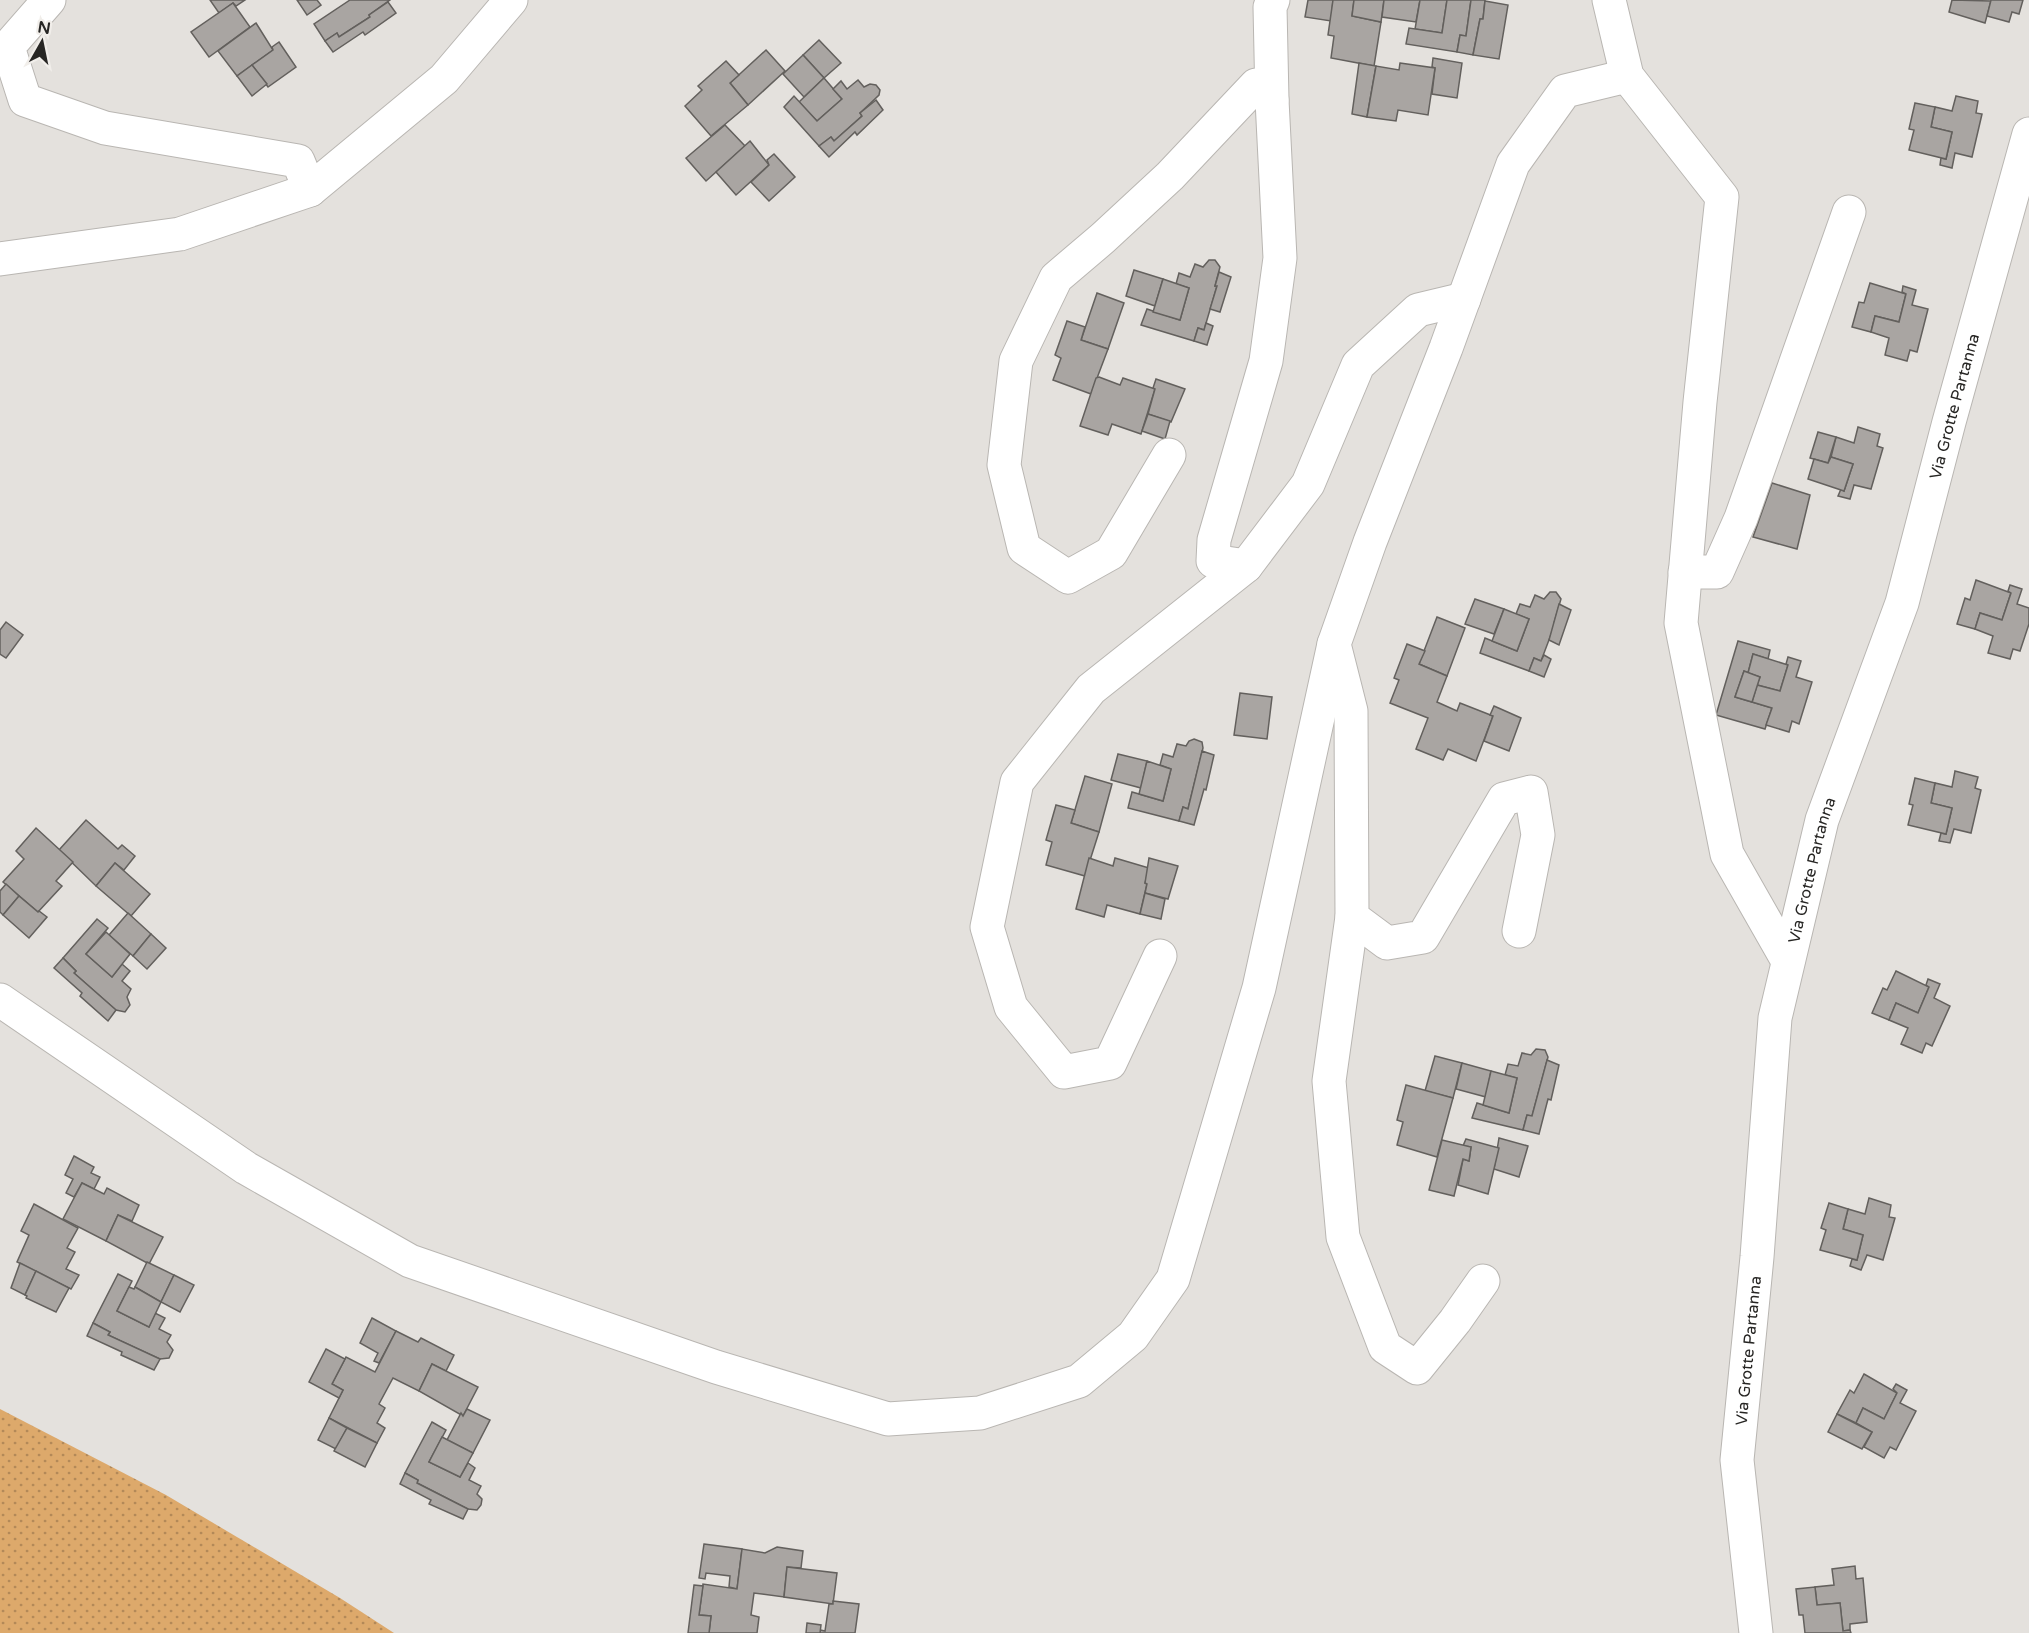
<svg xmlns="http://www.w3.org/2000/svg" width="2029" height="1633" font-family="'Varela Round',sans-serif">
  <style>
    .grass { fill: url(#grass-dots) }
    .building { fill: #a9a5a2; stroke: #63605d; stroke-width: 1.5 }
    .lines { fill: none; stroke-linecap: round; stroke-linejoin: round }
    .minor-casing { stroke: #b9b6b2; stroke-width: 35 }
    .minor { stroke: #fff; stroke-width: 33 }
    .labels { text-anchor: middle; stroke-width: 5; stroke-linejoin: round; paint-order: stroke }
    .street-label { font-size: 16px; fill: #272624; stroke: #f1eeea }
  </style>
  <defs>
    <pattern id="grass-dots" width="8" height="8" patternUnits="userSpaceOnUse" patternTransform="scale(1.5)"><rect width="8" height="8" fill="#dda96b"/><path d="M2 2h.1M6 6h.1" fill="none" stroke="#b38958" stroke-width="1.8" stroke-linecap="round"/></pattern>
  </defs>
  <rect width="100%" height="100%" fill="#e4e1dd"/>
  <polygon class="grass" points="0,1409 166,1495 340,1598 394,1633 0,1633"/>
  <g class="building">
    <polygon points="210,0 245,0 236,6 233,3 219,13"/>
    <polygon points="297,0 317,0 321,5 307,15"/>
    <polygon points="350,0 390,0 369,15 370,17 339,37 337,33 325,41 314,24"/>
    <polygon points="1308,0 1333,0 1331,21 1305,17"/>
    <polygon points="1333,0 1354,0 1352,16 1381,22 1374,66 1331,58 1334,36 1328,35"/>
    <polygon points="1354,0 1384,0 1381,22 1352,16"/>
    <polygon points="1384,0 1420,0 1416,22 1382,17"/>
    <polygon points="1420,0 1447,0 1442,33 1415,29"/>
    <polygon points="1447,0 1471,0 1466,36 1460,35 1457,52 1406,44 1409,28 1442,33"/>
    <polygon points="1471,0 1485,0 1483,19 1480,19 1473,55 1457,52 1460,35 1466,36"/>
    <polygon points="1952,0 1991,1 1985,23 1949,12"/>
    <polygon points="1991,0 2023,0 2019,14 2012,12 2009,22 1987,16"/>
    <polygon points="1485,1 1508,5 1499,59 1473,55 1480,19 1483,19"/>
    <polygon points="388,2 396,13 365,35 363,32 333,52 325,41 337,33 339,37 370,17 369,15"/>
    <polygon points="233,3 250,27 209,57 191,32"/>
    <polygon points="256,23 273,50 237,76 218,51"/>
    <polygon points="819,40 841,63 824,78 803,55"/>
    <polygon points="279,42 296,67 268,87 252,65 273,50 272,47"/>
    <polygon points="766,50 785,71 748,105 730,83"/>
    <polygon points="803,55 824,78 804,97 783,74"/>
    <polygon points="1433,58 1462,63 1457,98 1432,94 1435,68 1432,67"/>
    <polygon points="726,61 739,75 730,83 748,105 711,136 685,106 702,90 698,86"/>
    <polygon points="1359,63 1376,66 1367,117 1352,114"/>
    <polygon points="1400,63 1435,68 1428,115 1398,110 1396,121 1367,117 1376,66 1399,70"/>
    <polygon points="252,65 267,84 252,96 237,76"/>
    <polygon points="824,78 842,99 817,121 799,102"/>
    <polygon points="858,80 864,87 870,84 876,85 880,90 879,95 860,113 862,116 834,141 831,137 819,146 784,107 794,96 817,121 842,99 833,89 841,81 847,89"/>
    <polygon points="1956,96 1978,101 1976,113 1982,114 1972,157 1955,153 1952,168 1940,165 1941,158 1946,159 1952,132 1931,127 1935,107 1952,111"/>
    <polygon points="876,100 883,110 857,135 855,132 829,157 819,146 831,137 834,141 862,116 860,113"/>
    <polygon points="1915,103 1935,107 1931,127 1952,132 1946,159 1909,150 1914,130 1909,129"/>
    <polygon points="725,125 745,146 706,181 686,158"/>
    <polygon points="750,141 769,165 736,195 716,172"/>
    <polygon points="774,154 795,177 769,201 751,182 769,165 767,160"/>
    <polygon points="1209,260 1215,260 1220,267 1215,286 1217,286 1204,330 1198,328 1194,341 1141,325 1147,309 1180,320 1189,288 1176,284 1179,273 1190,277 1195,264 1203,267"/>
    <polygon points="1134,270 1163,279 1155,306 1126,296"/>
    <polygon points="1219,272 1231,277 1220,312 1210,309 1217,286 1215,286"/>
    <polygon points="1163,279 1189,288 1180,320 1153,312"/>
    <polygon points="1870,283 1906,294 1899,322 1875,316 1871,332 1852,327 1859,302 1864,303"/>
    <polygon points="1903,286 1916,290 1912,305 1928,309 1917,352 1910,350 1907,361 1885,355 1889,338 1871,332 1875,316 1899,322 1906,294 1902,292"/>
    <polygon points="1097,293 1124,303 1108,349 1081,340"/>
    <polygon points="1067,321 1085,327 1081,340 1108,349 1091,394 1053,380 1061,358 1055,355"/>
    <polygon points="1206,323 1213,326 1207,345 1194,341 1198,328 1204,330"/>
    <polygon points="1099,377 1120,385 1123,378 1155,389 1141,434 1112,424 1108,435 1080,426 1096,378"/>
    <polygon points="1156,379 1185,389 1171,422 1148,414 1155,389 1153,388"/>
    <polygon points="1148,414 1170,421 1165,439 1142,431"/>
    <polygon points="1858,427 1880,434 1877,446 1883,448 1871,489 1854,485 1850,499 1838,496 1841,489 1844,491 1853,464 1831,457 1836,437 1854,443"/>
    <polygon points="1818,432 1836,437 1828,463 1810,458"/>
    <polygon points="1831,457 1853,464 1844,491 1808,479 1814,459 1828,463"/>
    <polygon points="1772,483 1810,495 1797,549 1753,537"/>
    <polygon points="1976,580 2011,593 2002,620 1980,613 1975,629 1957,624 1965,598 1970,600"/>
    <polygon points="2010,585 2022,589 2017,604 2029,608 2029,624 2020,651 2013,649 2010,659 1988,653 1993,636 1975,629 1980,613 2002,620 2011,593 2008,591"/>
    <polygon points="1550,592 1556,592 1561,599 1554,623 1555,624 1541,661 1534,658 1529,671 1480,653 1485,638 1517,651 1529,619 1516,614 1520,604 1530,607 1535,595 1544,599"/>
    <polygon points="1475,599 1504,609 1494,634 1465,624"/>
    <polygon points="1559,604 1571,610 1559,645 1549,640"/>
    <polygon points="1504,609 1529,619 1517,651 1492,641"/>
    <polygon points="1437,617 1465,628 1447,676 1419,664"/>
    <polygon points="6,622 23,635 6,658 0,654 0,630"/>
    <polygon points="1738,641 1770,650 1768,659 1753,654 1748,673 1744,671 1735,697 1772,708 1765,729 1716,715"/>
    <polygon points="1407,644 1425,651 1419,664 1447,676 1437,702 1457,711 1460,703 1493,716 1476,761 1448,749 1443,760 1416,749 1428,718 1390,703 1399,680 1394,678"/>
    <polygon points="1753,654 1788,665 1780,691 1757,685 1760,677 1748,673"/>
    <polygon points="1544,655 1551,659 1544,677 1529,671 1534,658 1541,661"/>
    <polygon points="1788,657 1801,661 1796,677 1812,682 1799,724 1792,721 1789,732 1766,725 1772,708 1752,702 1757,685 1780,691 1788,665 1786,664"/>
    <polygon points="1744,671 1760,677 1752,702 1735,697"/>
    <polygon points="1240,693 1272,697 1267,739 1234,735"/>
    <polygon points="1494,706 1521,718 1509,751 1484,741 1493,716 1490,715"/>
    <polygon points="1194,739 1202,742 1203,748 1188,809 1183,807 1179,821 1128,808 1132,792 1163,801 1171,769 1160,765 1163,754 1173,757 1177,744 1186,746 1189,741"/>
    <polygon points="1202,751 1214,755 1206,790 1204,789 1194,825 1179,821 1183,807 1188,809"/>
    <polygon points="1118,754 1147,761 1141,788 1111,780"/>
    <polygon points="1147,761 1171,769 1163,801 1139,794"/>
    <polygon points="1955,771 1978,777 1975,788 1981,790 1971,833 1954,829 1950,843 1939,841 1941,833 1946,834 1952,808 1931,803 1935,783 1952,787"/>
    <polygon points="1085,776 1112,784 1099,832 1071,823"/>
    <polygon points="1915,778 1935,783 1931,803 1952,808 1946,834 1908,825 1913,805 1909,804"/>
    <polygon points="1056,805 1075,810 1071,823 1099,832 1085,876 1046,865 1052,842 1046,840"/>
    <polygon points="86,820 118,849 122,845 135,856 124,870 115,863 96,886 59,850"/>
    <polygon points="36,828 73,862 56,881 62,886 38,912 3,882 24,859 16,851"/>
    <polygon points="1089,858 1113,866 1115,858 1149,868 1145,883 1147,884 1140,914 1107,905 1104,917 1076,909"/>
    <polygon points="1149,858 1178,866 1168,899 1145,893 1147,884 1145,883"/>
    <polygon points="115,863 150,894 131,916 96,886"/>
    <polygon points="6,884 19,896 3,915 0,912 0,891"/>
    <polygon points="1145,893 1165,899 1161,919 1140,914"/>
    <polygon points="19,896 38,912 39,911 47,917 29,938 3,915"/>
    <polygon points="128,913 151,934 133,956 109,935"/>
    <polygon points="97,919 108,928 86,954 112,977 122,964 130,971 122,981 131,989 127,997 130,1005 125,1012 116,1010 74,973 76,971 63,958"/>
    <polygon points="106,932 130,954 112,977 86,954"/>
    <polygon points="151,934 166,948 147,969 133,956"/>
    <polygon points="63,958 76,971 74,973 116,1010 108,1021 80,996 82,993 54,968"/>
    <polygon points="1896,971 1929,987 1918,1013 1896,1003 1889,1020 1872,1013 1883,988 1887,990"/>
    <polygon points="1928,979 1940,984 1934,998 1950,1006 1932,1046 1926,1043 1922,1053 1901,1044 1908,1028 1889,1020 1896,1003 1918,1013 1929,987 1926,985"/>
    <polygon points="1536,1049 1545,1050 1548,1057 1532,1116 1527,1115 1523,1130 1472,1118 1477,1103 1509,1113 1517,1078 1505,1075 1508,1064 1518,1066 1522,1053 1531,1055"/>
    <polygon points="1435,1056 1462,1063 1453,1098 1425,1091"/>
    <polygon points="1547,1060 1559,1065 1551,1100 1548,1099 1539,1134 1523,1130 1527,1115 1532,1116"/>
    <polygon points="1462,1063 1491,1071 1486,1097 1456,1089"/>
    <polygon points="1491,1071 1517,1078 1509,1113 1483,1105"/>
    <polygon points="1406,1085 1453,1098 1437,1157 1397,1145 1403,1122 1397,1120"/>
    <polygon points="1499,1138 1528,1146 1519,1177 1494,1169"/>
    <polygon points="1466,1139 1499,1148 1488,1194 1458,1185 1463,1159 1469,1161 1471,1147 1463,1146"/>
    <polygon points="1442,1140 1471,1147 1469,1161 1463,1159 1454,1196 1429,1190"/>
    <polygon points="74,1156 94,1167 91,1173 100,1177 94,1189 82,1183 74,1197 66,1193 73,1179 65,1175"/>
    <polygon points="82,1183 104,1194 107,1188 139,1205 132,1221 118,1215 106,1241 63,1219"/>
    <polygon points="1869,1198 1891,1205 1889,1217 1895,1218 1883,1260 1867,1255 1861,1270 1850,1266 1852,1259 1857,1260 1863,1235 1843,1229 1848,1209 1865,1214"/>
    <polygon points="1829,1203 1848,1209 1843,1229 1863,1235 1857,1260 1820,1250 1826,1230 1821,1228"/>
    <polygon points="34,1204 78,1228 67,1248 75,1252 66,1269 79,1275 71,1289 17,1262 29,1235 21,1231"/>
    <polygon points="118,1215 163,1237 149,1264 106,1241"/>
    <polygon points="147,1262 174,1275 161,1302 135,1287"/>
    <polygon points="20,1263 36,1271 25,1295 11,1288"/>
    <polygon points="36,1271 69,1288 56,1312 26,1298 27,1296 25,1295"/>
    <polygon points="118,1274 132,1281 117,1311 149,1327 155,1313 165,1318 159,1329 171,1335 167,1342 173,1350 169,1358 160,1359 108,1335 110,1332 93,1323"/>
    <polygon points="174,1275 194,1285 180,1312 161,1302"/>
    <polygon points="129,1287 134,1289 135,1287 161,1302 149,1327 117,1311"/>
    <polygon points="372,1318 396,1331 379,1363 374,1361 378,1353 360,1343"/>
    <polygon points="93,1323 110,1332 108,1335 160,1359 154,1370 121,1355 122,1352 87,1336"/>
    <polygon points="396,1331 418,1342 421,1338 454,1355 446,1371 432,1364 419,1391 393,1378 379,1404 385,1408 377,1423 385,1428 377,1443 329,1418 343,1390 332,1384 346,1357 375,1372"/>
    <polygon points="326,1349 345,1359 332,1384 343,1390 339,1398 309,1382"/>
    <polygon points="432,1364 478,1387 463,1416 419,1391"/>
    <polygon points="1864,1374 1897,1393 1884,1419 1863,1408 1856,1423 1837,1414 1850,1390 1854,1393"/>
    <polygon points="1896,1384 1907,1390 1900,1403 1916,1411 1896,1450 1890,1447 1884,1458 1864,1447 1872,1432 1856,1423 1863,1408 1884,1419 1897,1393 1893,1389"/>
    <polygon points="467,1409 490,1420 473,1453 447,1440 461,1413 463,1416"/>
    <polygon points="1837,1414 1872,1432 1862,1449 1828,1432"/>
    <polygon points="329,1418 347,1428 336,1449 318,1440"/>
    <polygon points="432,1422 446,1430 429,1462 460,1477 468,1463 475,1468 469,1480 481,1486 477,1494 482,1499 481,1505 477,1510 468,1509 417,1483 418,1480 405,1473"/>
    <polygon points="347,1428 377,1443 365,1467 334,1451"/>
    <polygon points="442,1437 473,1453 460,1477 429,1462"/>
    <polygon points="405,1473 418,1480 417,1483 468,1509 463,1519 429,1504 431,1500 400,1484"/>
    <polygon points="704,1544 742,1549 737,1589 729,1587 730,1576 706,1573 705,1579 699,1578"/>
    <polygon points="777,1547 803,1551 801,1568 787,1567 784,1597 754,1593 751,1615 759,1617 757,1633 709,1633 711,1616 699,1615 703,1584 737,1589 742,1549 765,1553"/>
    <polygon points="1855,1566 1856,1579 1863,1578 1867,1622 1850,1624 1850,1630 1843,1631 1840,1603 1817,1605 1815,1587 1834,1585 1832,1569"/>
    <polygon points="787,1567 837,1573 833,1604 784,1597"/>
    <polygon points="694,1585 703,1586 699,1615 711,1616 709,1633 688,1633"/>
    <polygon points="1815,1587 1817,1605 1840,1603 1843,1631 1850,1630 1851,1633 1805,1633 1803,1615 1799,1615 1796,1589"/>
    <polygon points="833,1601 859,1604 855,1633 820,1633 820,1630 825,1631 829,1604 833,1604"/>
    <polygon points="807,1623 821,1625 820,1633 806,1633"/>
  </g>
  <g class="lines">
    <defs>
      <g id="minor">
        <polyline points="1609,0 1627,76 1722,197 1700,402 1681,623 1727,854 1788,961"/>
        <polyline points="1272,100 1270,7 1273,0"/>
        <polyline points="310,190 444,79 511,0"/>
        <polyline points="0,259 180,234 310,190 298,161 105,128 25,100 8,47 49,0"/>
        <polyline points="1169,455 1111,553 1068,577 1024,548 1004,465 1016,361 1056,278 1103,238 1170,176 1256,85 1272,100 1280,258 1266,361 1214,540 1213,561 1246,566"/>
        <polyline points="1685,572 1717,572 1741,518 1849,212"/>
        <polyline points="1352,917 1329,1081 1343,1237 1385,1347 1417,1368 1455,1321 1483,1281"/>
        <polyline points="1519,931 1538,835 1531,792 1504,799 1423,937 1387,943 1352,917 1351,711 1334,644 1370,542 1446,348 1513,164 1565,91 1627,76"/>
        <polyline points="1160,956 1110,1063 1064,1072 1011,1007 987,927 1017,782 1091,689 1246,566 1308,484 1358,365 1418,310 1464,299"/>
        <polyline points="0,1000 246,1168 410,1261 716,1367 888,1419 980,1413 1079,1381 1133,1336 1173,1279 1259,988 1334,644"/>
        <path id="s1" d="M 1756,1633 L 1737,1460 L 1757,1257 L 1775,1018 L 1822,820 L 1902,603 L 1949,422 L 2029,134"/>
      </g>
    </defs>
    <use href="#minor" class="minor-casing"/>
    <use href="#minor" class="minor"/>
  </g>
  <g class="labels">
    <g class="street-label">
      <text dy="6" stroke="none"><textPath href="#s1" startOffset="1256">Via Grotte Partanna</textPath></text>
      <text dy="6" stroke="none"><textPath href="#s1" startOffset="770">Via Grotte Partanna</textPath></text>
      <text dy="6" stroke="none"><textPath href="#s1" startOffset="284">Via Grotte Partanna</textPath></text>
    </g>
  </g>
  <g transform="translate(42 42) rotate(9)" stroke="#f1eeea" stroke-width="4.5" paint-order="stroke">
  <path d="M0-4.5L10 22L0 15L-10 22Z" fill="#272624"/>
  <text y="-9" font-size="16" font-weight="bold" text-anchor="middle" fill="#272624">N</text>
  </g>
</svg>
